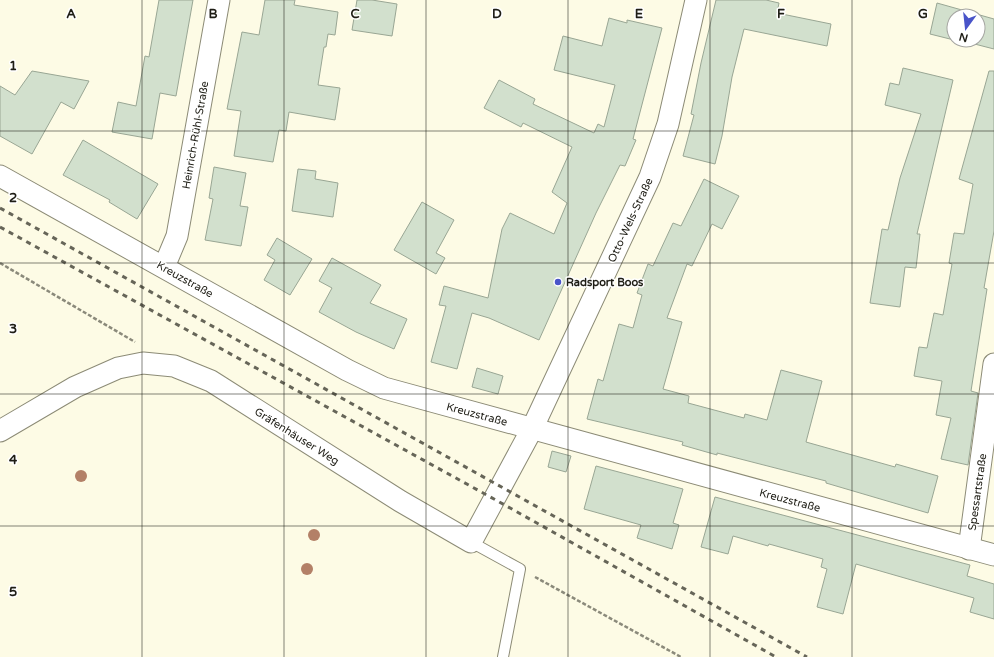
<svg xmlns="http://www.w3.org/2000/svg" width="994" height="657" font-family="'Varela Round',sans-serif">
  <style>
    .building { fill: #d2e0cd; stroke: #99a694 }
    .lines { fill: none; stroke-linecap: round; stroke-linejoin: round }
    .service-casing { stroke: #8c8b76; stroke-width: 12 }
    .minor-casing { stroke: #8c8b76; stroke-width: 23 }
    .path { stroke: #8b8a7b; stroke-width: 2.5; stroke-dasharray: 4 2; stroke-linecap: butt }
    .service { stroke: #fff; stroke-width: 10 }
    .minor { stroke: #fff; stroke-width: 21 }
    .rail { stroke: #666558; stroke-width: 3; stroke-dasharray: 5 5; stroke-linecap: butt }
    .tree { fill: #b38067 }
    .grid { fill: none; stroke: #1e1d15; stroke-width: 1; stroke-opacity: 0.55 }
    .poi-dot { fill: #4954c9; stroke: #fff; stroke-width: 1.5 }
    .labels { text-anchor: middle; stroke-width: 3; stroke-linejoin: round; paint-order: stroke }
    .street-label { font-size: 11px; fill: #1e1d15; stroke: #fff }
    .poi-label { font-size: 11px; font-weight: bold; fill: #1e1d15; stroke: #fff; text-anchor: start }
    .grid-label { font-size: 13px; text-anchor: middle; font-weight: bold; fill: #1e1d15; stroke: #fff; stroke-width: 3; stroke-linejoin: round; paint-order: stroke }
  </style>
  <rect width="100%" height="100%" fill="#fdfbe5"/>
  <g class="building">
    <polygon points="159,0 193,0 176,96 160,93 152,139 112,132 118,102 136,106 145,56 149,57"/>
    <polygon points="265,0 295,0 294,5 338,12 335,35 328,34 326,47 324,47 318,85 340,88 335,120 289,112 286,131 279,130 273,162 234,156 241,111 227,109 242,32 259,35"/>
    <polygon points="357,0 372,0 397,4 392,36 352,30"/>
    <polygon points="716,0 766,0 779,3 777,13 831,24 827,46 744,29 732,77 722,136 715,164 683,156 694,115 691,114 701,63"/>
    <polygon points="937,3 994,19 994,49 959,40 978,40 978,16 954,16 954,40 930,34"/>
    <polygon points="609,18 627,23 627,20 662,28 633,139 636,140 625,166 620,165 596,213 539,340 489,318 472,313 457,369 431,362 446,306 439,305 444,286 488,298 502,229 510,213 554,234 567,203 552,192 572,147 523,123 521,127 484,108 499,80 535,99 533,104 594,133 598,124 604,127 615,85 554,70 563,36 602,46"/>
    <polygon points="903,68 953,80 917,234 920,234 916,268 905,267 900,307 870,303 882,229 888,230 900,178 921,114 885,105 890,83 899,85"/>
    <polygon points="32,71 89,81 74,109 61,102 32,154 0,136 0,86 15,95"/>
    <polygon points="989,71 994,71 994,231 984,288 987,289 971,391 978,393 968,465 941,459 951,418 936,415 942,381 914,376 919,347 927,348 934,313 943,315 952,264 949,263 954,233 964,234 973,184 959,179"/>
    <polygon points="83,140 158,184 137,219 109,202 110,200 63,175"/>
    <polygon points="214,167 246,173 240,206 248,207 241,246 205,240 213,199 209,198"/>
    <polygon points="298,169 316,171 315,179 338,183 333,217 292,211"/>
    <polygon points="704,179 739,196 722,229 712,224 692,266 687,264 667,318 682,322 663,389 689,396 688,403 744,418 745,414 767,420 781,370 822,381 806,442 895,467 896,464 938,476 928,513 826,483 826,481 717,453 717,455 682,445 683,442 587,419 598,379 603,381 619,324 633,328 642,295 637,293 648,264 653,266 673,223 681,226"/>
    <polygon points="422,202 454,220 436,253 445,258 436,274 394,250"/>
    <polygon points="277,238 312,259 290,295 264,280 275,260 267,255"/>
    <polygon points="332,258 381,285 370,303 407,319 394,349 356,332 319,312 332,288 319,281"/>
    <polygon points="477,368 503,376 498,394 472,387"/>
    <polygon points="552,451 571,456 566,472 548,467"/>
    <polygon points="596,466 683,489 673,523 679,525 672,549 637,538 641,525 584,509"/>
    <polygon points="715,497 970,565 967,576 994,584 994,619 970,612 974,598 856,564 843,614 817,607 827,569 821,567 823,559 769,544 768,546 733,536 728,554 701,547"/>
  </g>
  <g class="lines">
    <defs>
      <polyline id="service" points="471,542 520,569 503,657"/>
      <g id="minor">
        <polyline points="0,176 347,370 384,388 994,555"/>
        <polyline points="164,267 177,236 219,0"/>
        <polyline points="0,431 75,387 118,368 143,363 174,366 211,381 400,501 471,542 532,429 650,177 668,124 696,0"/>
        <polyline points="969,549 994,364"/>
      </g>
    </defs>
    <use href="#service" class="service-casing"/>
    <use href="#minor" class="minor-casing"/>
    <g class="path">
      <polyline points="0,263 135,342"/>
      <polyline points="535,577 681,657"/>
    </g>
    <use href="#service" class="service"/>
    <use href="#minor" class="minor"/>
    <g class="rail">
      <polyline points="0,208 807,657"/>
      <polyline points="0,227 494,499 776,657"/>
    </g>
  </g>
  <g class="tree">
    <circle cx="81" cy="476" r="6"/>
    <circle cx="314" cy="535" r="6"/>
    <circle cx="307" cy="569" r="6"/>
  </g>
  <path class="grid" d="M 142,0 L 142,657M 284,0 L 284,657M 426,0 L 426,657M 568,0 L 568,657M 710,0 L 710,657M 852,0 L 852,657M 0,131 L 994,131M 0,263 L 994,263M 0,394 L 994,394M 0,526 L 994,526"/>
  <circle class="poi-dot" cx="558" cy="282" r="4"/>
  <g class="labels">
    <g class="street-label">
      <text transform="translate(195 135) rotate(-80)" y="4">Heinrich-Rühl-Straße</text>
      <text transform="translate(630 220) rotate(-65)" y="4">Otto-Wels-Straße</text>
      <text transform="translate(185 279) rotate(29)" y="4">Kreuzstraße</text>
      <text transform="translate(477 414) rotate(15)" y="4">Kreuzstraße</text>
      <text transform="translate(297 436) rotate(32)" y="4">Gräfenhäuser Weg</text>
      <text transform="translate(977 492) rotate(-82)" y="4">Spessartstraße</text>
      <text transform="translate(790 500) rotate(15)" y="4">Kreuzstraße</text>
    </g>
    <g class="poi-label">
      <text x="566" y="286">Radsport Boos</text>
    </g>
  </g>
  <g class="grid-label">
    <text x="71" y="18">A</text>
    <text x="213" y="18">B</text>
    <text x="355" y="18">C</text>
    <text x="497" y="18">D</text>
    <text x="639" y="18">E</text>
    <text x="781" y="18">F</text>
    <text x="923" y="18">G</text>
    <text x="13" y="70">1</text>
    <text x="13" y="202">2</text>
    <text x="13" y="333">3</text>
    <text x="13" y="464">4</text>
    <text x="13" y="596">5</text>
  </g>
  <g transform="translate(966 28) rotate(195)"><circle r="19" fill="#ffffff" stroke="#a5a5a1"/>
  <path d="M0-3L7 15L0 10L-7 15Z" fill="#4954c9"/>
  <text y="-6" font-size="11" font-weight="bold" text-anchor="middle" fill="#1e1d15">N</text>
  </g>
</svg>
